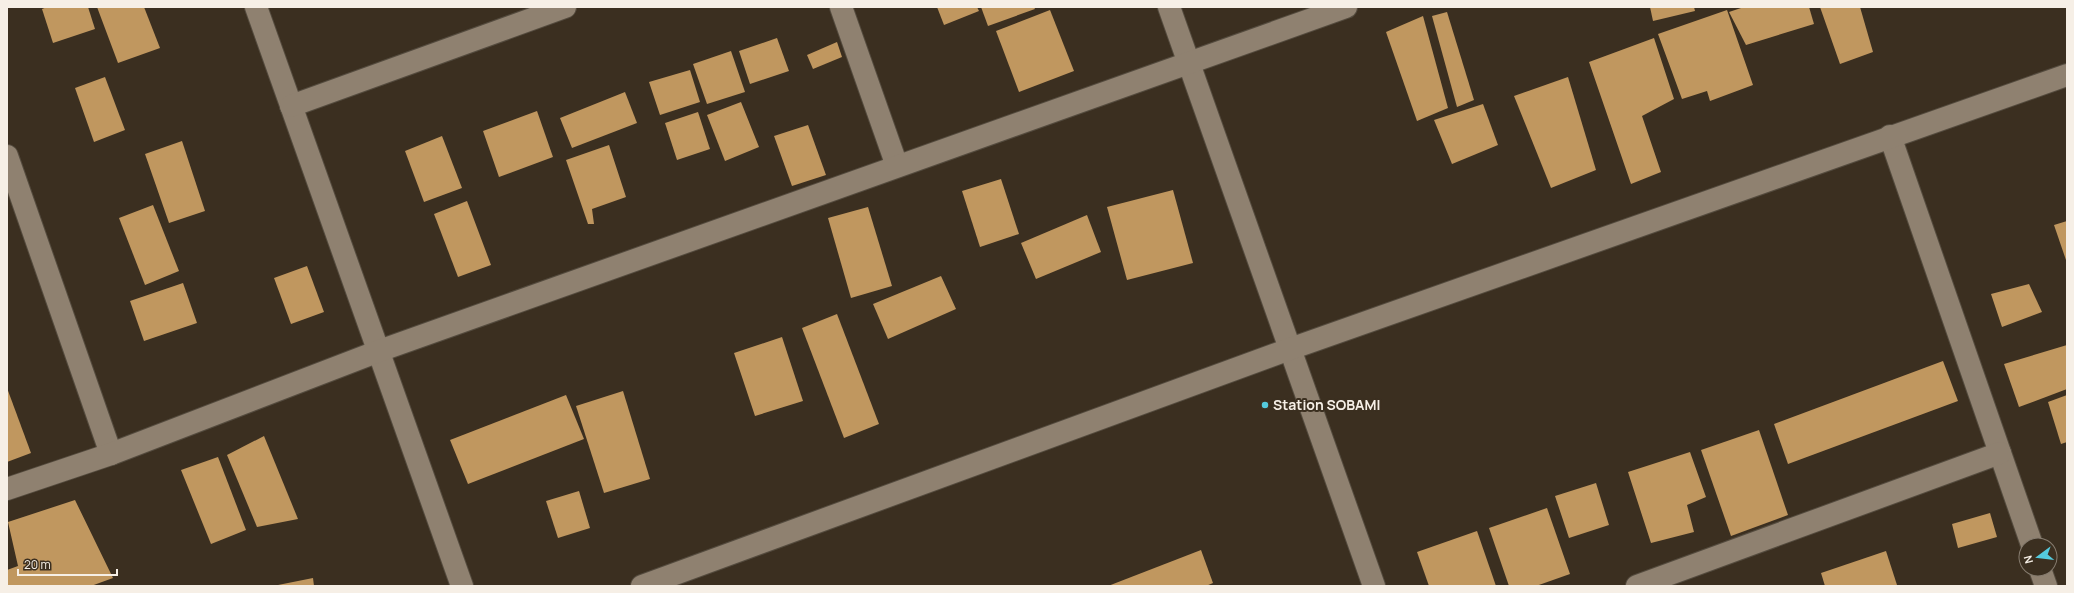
<svg xmlns="http://www.w3.org/2000/svg" width="2074" height="593" font-family="Manrope,sans-serif">
  <style>
    .building { fill: #c0975f }
    .lines { fill: none; stroke-linecap: round; stroke-linejoin: round }
    .minor-casing { stroke: #544b3e; stroke-width: 24 }
    .minor { stroke: #8f8170; stroke-width: 22 }
    .poi-dot { fill: #54cadd; stroke: #3b2f20; stroke-width: 1.5 }
    .labels { text-anchor: middle; stroke-width: 4; stroke-linejoin: round; paint-order: stroke }
    .poi-label { font-size: 14px; font-weight: bold; fill: #f6efe6; stroke: #3b2f20; text-anchor: start }
  </style>
  <rect width="100%" height="100%" fill="#3b2f20"/>
  <g class="building">
    <polygon points="47,7 88,7 95,29 53,43 42,9"/>
    <polygon points="97,7 144,7 160,48 118,63"/>
    <polygon points="937,7 977,7 979,11 944,25"/>
    <polygon points="981,7 1034,7 1035,9 988,26"/>
    <polygon points="1650,7 1694,7 1695,11 1653,21"/>
    <polygon points="1744,7 1809,7 1814,24 1746,45 1729,12"/>
    <polygon points="1820,7 1860,7 1873,52 1840,64"/>
    <polygon points="1050,10 1074,71 1019,92 996,31"/>
    <polygon points="1727,10 1753,85 1710,101 1707,91 1682,99 1658,34"/>
    <polygon points="1447,12 1474,100 1457,107 1432,16"/>
    <polygon points="1423,16 1448,108 1417,121 1386,32"/>
    <polygon points="777,38 789,71 750,84 739,51"/>
    <polygon points="1654,38 1674,99 1642,116 1661,172 1631,184 1589,62"/>
    <polygon points="837,42 842,57 813,69 807,55"/>
    <polygon points="731,51 745,92 707,104 693,64"/>
    <polygon points="690,70 700,102 660,115 649,82"/>
    <polygon points="105,77 125,130 94,142 75,88"/>
    <polygon points="1568,77 1596,170 1551,188 1514,96"/>
    <polygon points="625,92 637,123 572,148 560,118"/>
    <polygon points="741,102 759,147 725,161 707,115"/>
    <polygon points="1483,104 1498,145 1452,164 1434,120"/>
    <polygon points="537,111 553,157 499,177 483,131"/>
    <polygon points="698,112 710,149 677,160 665,123"/>
    <polygon points="808,125 826,175 792,186 774,136"/>
    <polygon points="442,136 462,188 424,202 405,151"/>
    <polygon points="182,141 205,211 169,223 145,154"/>
    <polygon points="609,145 626,197 592,209 594,224 588,224 566,160"/>
    <polygon points="1001,179 1019,234 980,247 962,191"/>
    <polygon points="1173,190 1193,263 1127,280 1107,207"/>
    <polygon points="467,201 491,265 458,277 434,214"/>
    <polygon points="153,205 179,271 145,285 119,218"/>
    <polygon points="868,207 892,286 851,298 828,218"/>
    <polygon points="1087,215 1101,252 1036,279 1021,243"/>
    <polygon points="2067,221 2067,263 2054,225"/>
    <polygon points="307,266 324,312 291,324 274,278"/>
    <polygon points="941,276 956,309 888,339 873,304"/>
    <polygon points="183,283 197,323 144,341 130,301"/>
    <polygon points="2029,284 2042,312 2002,327 1991,294"/>
    <polygon points="837,314 879,424 844,438 802,328"/>
    <polygon points="782,337 803,401 755,416 734,353"/>
    <polygon points="2067,345 2067,389 2019,407 2004,364"/>
    <polygon points="1943,361 1958,401 1788,464 1774,424"/>
    <polygon points="7,388 31,453 7,462"/>
    <polygon points="623,391 650,479 604,493 576,406"/>
    <polygon points="566,395 584,439 468,484 450,440"/>
    <polygon points="2067,395 2067,442 2061,444 2048,402"/>
    <polygon points="1759,430 1788,515 1731,536 1701,450"/>
    <polygon points="264,436 298,519 257,527 227,455"/>
    <polygon points="1690,452 1706,497 1687,505 1694,532 1651,543 1628,472"/>
    <polygon points="218,457 246,530 211,544 181,470"/>
    <polygon points="1596,483 1609,525 1569,538 1555,496"/>
    <polygon points="579,491 590,528 558,538 546,501"/>
    <polygon points="75,500 113,578 91,586 7,586 7,570 18,566 8,522"/>
    <polygon points="1547,508 1570,574 1536,586 1509,586 1489,528"/>
    <polygon points="1990,513 1997,537 1958,548 1952,524"/>
    <polygon points="1477,531 1496,586 1429,586 1417,552"/>
    <polygon points="1201,550 1213,583 1206,586 1108,586"/>
    <polygon points="1886,551 1897,585 1825,586 1821,573"/>
    <polygon points="313,578 314,586 278,586 278,585"/>
  </g>
  <g class="lines">
    <defs>
      <g id="minor">
        <polyline points="256,7 462,586"/>
        <polyline points="841,7 897,166"/>
        <polyline points="1169,7 1374,586"/>
        <polyline points="291,106 565,7"/>
        <polyline points="1890,136 2032,545"/>
        <polyline points="7,156 111,454"/>
        <polyline points="7,489 111,454 379,351 1346,7"/>
        <polyline points="2040,569 2046,586"/>
        <polyline points="642,586 1290,349 2067,75"/>
        <polyline points="1637,586 2000,453"/>
      </g>
    </defs>
    <use href="#minor" class="minor-casing"/>
    <use href="#minor" class="minor"/>
  </g>
  <circle class="poi-dot" cx="1265" cy="405" r="4"/>
  <g class="labels">
    <g class="poi-label">
      <text x="1273" y="410">Station SOBAMI</text>
    </g>
  </g>
  <rect width="2074" height="593" fill="none" stroke="#f6efe6" stroke-width="16"/>
  <g transform="translate(2038 557) rotate(255)"><circle r="19" fill="#3b2f20" stroke="#867c6f"/>
  <path d="M0-3L7 15L0 10L-7 15Z" fill="#54cadd"/>
  <text y="-6" font-size="11" font-weight="bold" text-anchor="middle" fill="#f6efe6">N</text>
  </g>
  <path d="M18 569v6h99v-6" fill="none" stroke="#f6efe6" stroke-width="2"/>
  <text x="24" y="569" font-size="12" fill="#f6efe6" stroke="#3b2f20" stroke-width="3" paint-order="stroke">20 m</text>
</svg>
